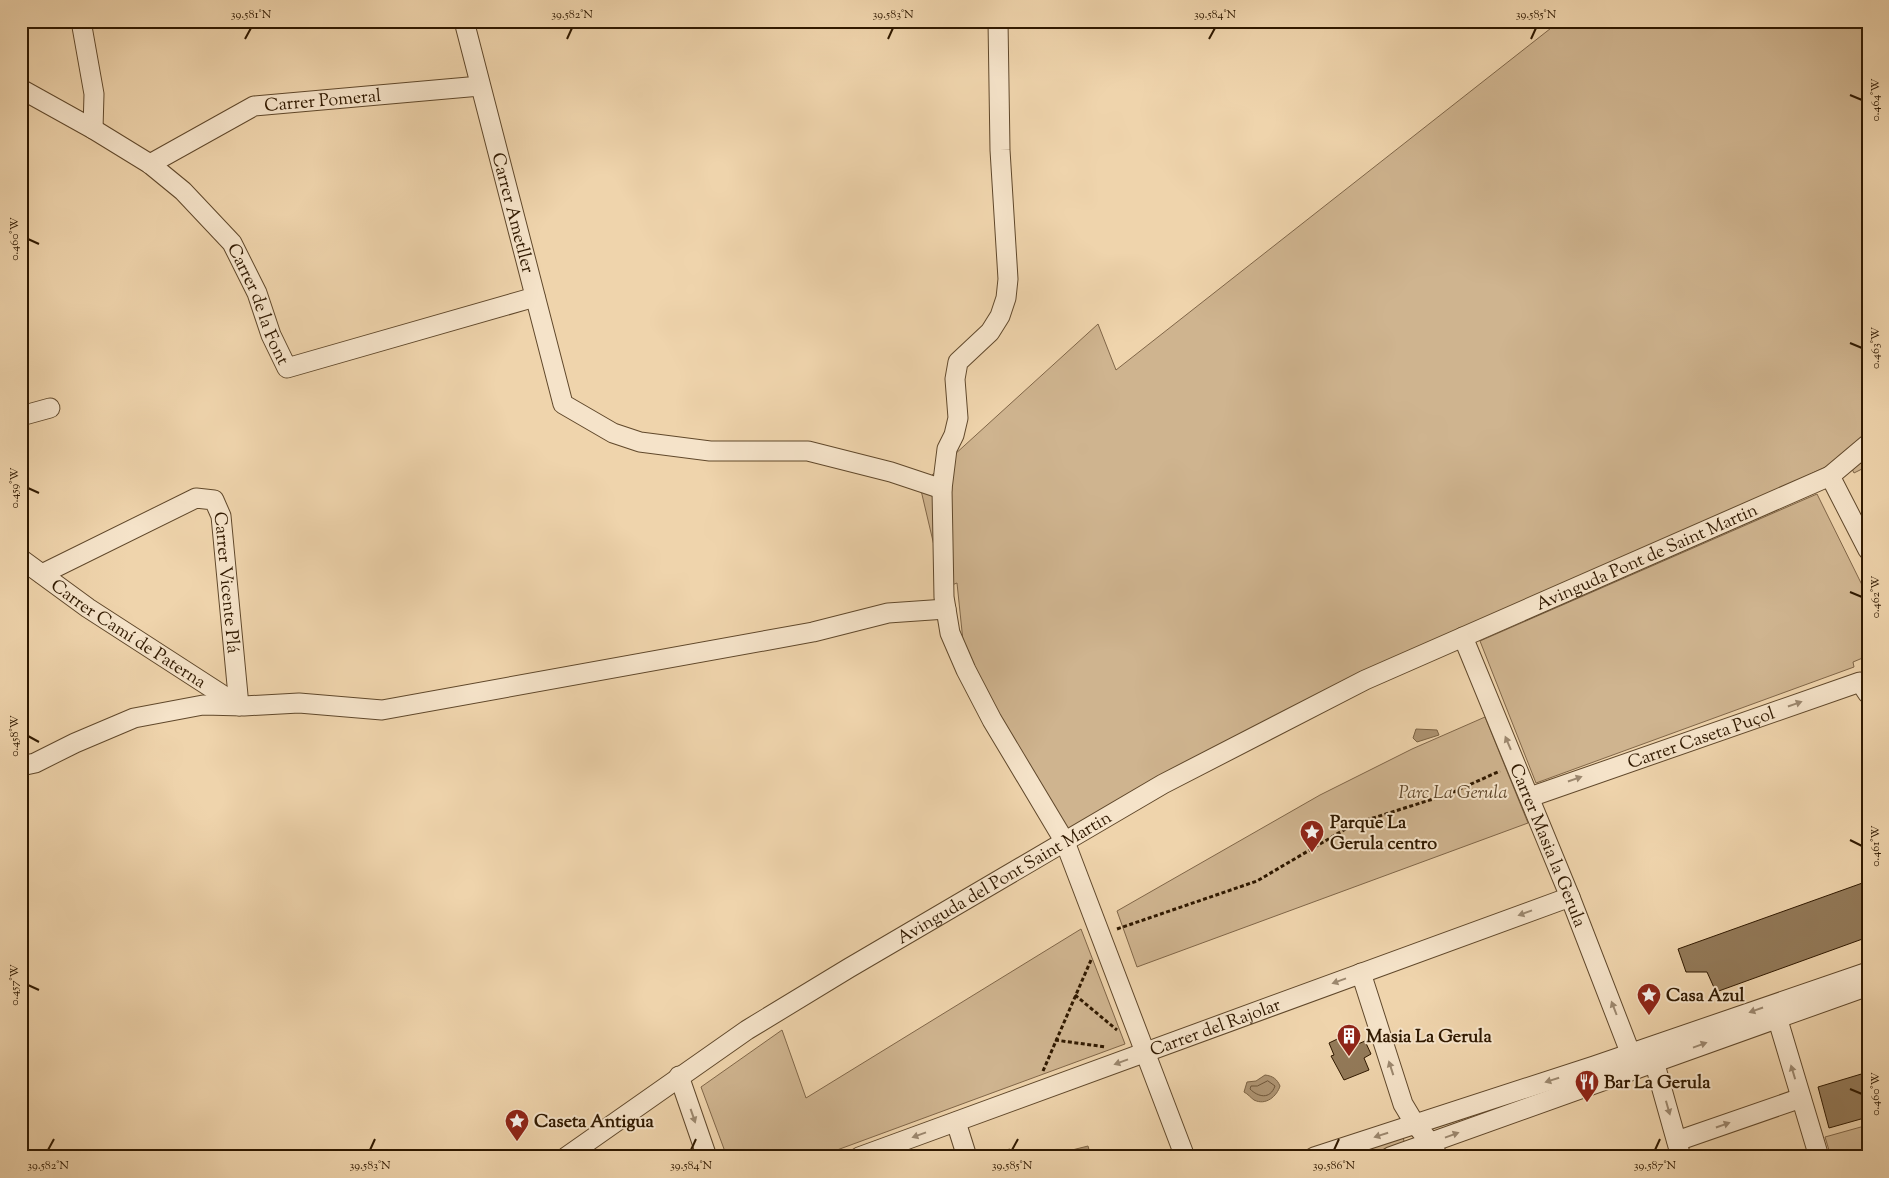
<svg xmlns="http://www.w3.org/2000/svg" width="1889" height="1178" font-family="'Sorts Mill Goudy',serif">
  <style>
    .green { fill: #cfb48f; stroke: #806648 }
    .water { fill: #ae9472; stroke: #7c6344 }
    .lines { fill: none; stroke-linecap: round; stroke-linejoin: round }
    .shore { stroke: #6f5639; stroke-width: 1 }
    .building { fill: #937a59; stroke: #301900 }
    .minor-casing { stroke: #60482b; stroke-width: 21 }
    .path { stroke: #301900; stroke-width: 3; stroke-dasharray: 4 2.5; stroke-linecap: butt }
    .minor { stroke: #f5e3c9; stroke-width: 19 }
    .oneway { fill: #9c886f }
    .ticks { fill: none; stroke: #301900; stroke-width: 2 }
    .labels { text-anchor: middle; stroke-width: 4; stroke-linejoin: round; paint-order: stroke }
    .street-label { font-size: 18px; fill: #301900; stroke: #f5e3c9 }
    .park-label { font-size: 18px; font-style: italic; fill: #60482b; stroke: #f5e3c9 }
    .poi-label { font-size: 18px; font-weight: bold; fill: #301900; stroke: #f5e3c9; text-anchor: start }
    .neatline { fill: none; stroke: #301900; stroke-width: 2 }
    .ticks-label { font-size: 12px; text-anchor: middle; fill: #301900 }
  </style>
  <rect width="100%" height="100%" fill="#efd4ac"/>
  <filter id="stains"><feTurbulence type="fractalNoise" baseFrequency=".004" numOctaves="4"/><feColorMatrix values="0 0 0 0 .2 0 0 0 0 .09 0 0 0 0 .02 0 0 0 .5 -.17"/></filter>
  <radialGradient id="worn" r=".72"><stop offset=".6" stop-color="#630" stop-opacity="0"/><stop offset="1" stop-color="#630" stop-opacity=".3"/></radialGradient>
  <g class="green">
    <polygon points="1560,21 1868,21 1868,447 1463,637 1065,842 966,670 957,583 944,588 920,486 1098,324 1116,370"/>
    <polygon points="1868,452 1868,466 1854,473 1850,465"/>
    <polygon points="1817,494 1868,597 1868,652 1865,657 1853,662 1854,667 1536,783 1480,641"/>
    <polygon points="1485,717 1528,823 1137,967 1117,911 1320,795 1412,749"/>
    <polygon points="1081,929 1125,1044 818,1157 727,1157 701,1087 782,1030 806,1098"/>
    <polygon points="1868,1125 1868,1157 1831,1157 1825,1137"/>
    <polygon points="1403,1137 1405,1145 1370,1157 1339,1157"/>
  </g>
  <g class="water">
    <polygon points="1416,729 1437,730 1439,735 1417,742 1413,738"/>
    <path d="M 1265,1075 C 1273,1076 1277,1079 1280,1086 C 1277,1096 1266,1106 1254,1100 C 1251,1098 1248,1094 1244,1092 L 1247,1082 L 1256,1081 Z"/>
    <polygon points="1088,1146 1091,1157 1074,1157 1072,1150"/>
    <polygon points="1010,1149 1012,1157 984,1157 983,1155"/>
  </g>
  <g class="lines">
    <path class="shore" d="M 1268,1081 L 1275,1086 C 1270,1100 1258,1097 1250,1089 L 1251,1086 L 1257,1086 Z"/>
  </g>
  <g class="building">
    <polygon points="1868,881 1868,937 1716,992 1707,972 1686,972 1678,949"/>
    <polygon points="1352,1032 1358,1044 1365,1041 1371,1054 1364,1058 1369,1070 1344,1080 1331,1056 1334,1055 1329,1043"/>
    <polygon points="1868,1072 1868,1117 1829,1128 1818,1087"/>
  </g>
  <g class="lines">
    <defs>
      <g id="minor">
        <polyline points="81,21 94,94 93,129"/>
        <path id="s1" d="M 464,21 L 563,404 L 613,433 L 640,442 L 710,451 L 808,451 L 891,472 L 942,489"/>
        <polyline points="998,21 1000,150 1008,279 1006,298 1000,316 990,332 958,362 955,379 958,418 954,435 947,449 942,489 944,597 950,633 966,670 992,720 1065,842 1185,1157"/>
        <path id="s2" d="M 21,89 L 93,129 L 150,164 L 183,191 L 232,243 L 257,293 L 271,335 L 287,368 L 535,297"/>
        <path id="s3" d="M 150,164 L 254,106 L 480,86"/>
        <polyline points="21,416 50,408"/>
        <polyline points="1830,476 1868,550"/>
        <path id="s4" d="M 21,559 L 88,608 L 238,705"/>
        <path id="s5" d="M 42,574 L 196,498 L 214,500 L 221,516 L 239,706"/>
        <path id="s6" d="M 1463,637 L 1570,897 L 1635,1065"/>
        <polyline points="21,766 35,763 75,743 134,718 203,705 244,706 299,703 382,710 813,632 888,613 946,609"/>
        <path id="s7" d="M 1530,797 L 1860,682 L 1868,694"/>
        <polyline points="1361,973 1403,1104 1415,1124 1431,1143 1438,1157"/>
        <polyline points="1777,1017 1819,1157"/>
        <polyline points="1654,1061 1681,1157"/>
        <polyline points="679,1076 707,1157"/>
        <polyline points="956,1122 967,1157"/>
        <polyline points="1677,1141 1801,1098"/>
        <path id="s8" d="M 566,1157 L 747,1030 L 849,968 L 1163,784 L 1365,680 L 1830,476 L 1868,444"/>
        <path id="s9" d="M 859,1157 L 1570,897"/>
        <polyline points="1314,1157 1594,1066 1868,972"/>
        <polyline points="1390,1157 1868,986"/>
      </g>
    </defs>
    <use href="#minor" class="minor-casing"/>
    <g class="path">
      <polyline points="1117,929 1257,881 1354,824 1449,794 1500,771"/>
      <polyline points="1075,995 1117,1030"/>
      <polyline points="1055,1040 1106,1047"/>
      <polyline points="1043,1071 1091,960"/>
    </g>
    <use href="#minor" class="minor"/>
  </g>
  <defs><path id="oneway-solid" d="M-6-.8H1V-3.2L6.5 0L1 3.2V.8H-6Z" transform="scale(1.25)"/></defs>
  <g class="oneway">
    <use href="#oneway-solid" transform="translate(1795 704) rotate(-19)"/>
    <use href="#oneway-solid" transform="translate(1508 743) rotate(-113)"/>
    <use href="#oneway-solid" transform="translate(1575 779) rotate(-19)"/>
    <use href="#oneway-solid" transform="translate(1525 913) rotate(160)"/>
    <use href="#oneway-solid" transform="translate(1339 981) rotate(160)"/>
    <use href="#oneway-solid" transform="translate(1614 1008) rotate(-111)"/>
    <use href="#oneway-solid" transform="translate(1756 1010) rotate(161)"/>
    <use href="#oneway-solid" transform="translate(1700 1045) rotate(-20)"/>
    <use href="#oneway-solid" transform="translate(1121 1062) rotate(160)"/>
    <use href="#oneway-solid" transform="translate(1391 1068) rotate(-108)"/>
    <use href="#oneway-solid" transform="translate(1793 1072) rotate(-107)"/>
    <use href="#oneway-solid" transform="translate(1552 1080) rotate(162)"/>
    <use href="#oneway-solid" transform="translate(1668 1108) rotate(74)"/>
    <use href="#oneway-solid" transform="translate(693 1116) rotate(71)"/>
    <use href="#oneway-solid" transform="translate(1723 1125) rotate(-19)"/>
    <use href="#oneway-solid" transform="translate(919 1135) rotate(160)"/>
    <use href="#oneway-solid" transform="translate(1381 1135) rotate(162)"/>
    <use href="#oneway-solid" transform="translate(1452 1135) rotate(-20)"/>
  </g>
  <path class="ticks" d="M 245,39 L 251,28M 567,39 L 572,28M 888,39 L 893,28M 1209,39 L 1215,28M 1531,39 L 1536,28M 1850,95 L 1862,100M 28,239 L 39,244M 1850,343 L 1862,348M 28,488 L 39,493M 1850,592 L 1862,597M 28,736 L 39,742M 1850,840 L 1862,846M 28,985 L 39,990M 1850,1089 L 1862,1094M 48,1150 L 54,1139M 370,1150 L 375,1139M 691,1150 L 696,1139M 1012,1150 L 1018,1139M 1334,1150 L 1339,1139M 1655,1150 L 1660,1139"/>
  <defs>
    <symbol id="sight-pin" viewBox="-11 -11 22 30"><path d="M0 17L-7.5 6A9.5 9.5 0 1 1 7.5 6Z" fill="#8f2418" stroke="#f5e3c9"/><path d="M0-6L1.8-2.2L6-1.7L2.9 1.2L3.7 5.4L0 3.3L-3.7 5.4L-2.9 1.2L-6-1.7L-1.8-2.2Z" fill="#fff"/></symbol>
    <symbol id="building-pin" viewBox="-11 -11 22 30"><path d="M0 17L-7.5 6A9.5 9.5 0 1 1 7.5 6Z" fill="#8f2418" stroke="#f5e3c9"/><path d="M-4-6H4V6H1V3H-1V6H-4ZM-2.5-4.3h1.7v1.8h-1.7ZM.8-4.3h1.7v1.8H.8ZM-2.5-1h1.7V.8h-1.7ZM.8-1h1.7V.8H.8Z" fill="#fff"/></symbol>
    <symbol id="restaurant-pin" viewBox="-11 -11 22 30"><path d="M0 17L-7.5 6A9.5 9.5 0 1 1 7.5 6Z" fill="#8f2418" stroke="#f5e3c9"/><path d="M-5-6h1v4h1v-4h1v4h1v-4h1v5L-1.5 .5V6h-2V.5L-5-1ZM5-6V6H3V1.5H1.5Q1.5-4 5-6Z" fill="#fff"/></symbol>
  </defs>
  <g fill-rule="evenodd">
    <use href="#sight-pin" x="1298" y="818" width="28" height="38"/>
    <use href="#sight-pin" x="1635" y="981" width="28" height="38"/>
    <use href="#building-pin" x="1335" y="1022" width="28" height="38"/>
    <use href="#restaurant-pin" x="1573" y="1068" width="28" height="38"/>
    <use href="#sight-pin" x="503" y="1107" width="28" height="38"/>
  </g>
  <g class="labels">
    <g class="street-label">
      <text dy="6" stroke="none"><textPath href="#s3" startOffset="188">Carrer Pomeral</textPath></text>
      <text dy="6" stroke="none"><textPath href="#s1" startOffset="198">Carrer Ametller</textPath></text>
      <text dy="6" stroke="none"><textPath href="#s2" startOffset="330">Carrer de la Font</textPath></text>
      <text dy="6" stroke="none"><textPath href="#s8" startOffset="1239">Avinguda Pont de Saint Martin</textPath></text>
      <text dy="6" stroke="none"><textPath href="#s5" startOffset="274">Carrer Vicente Plá</textPath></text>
      <text dy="6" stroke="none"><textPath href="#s4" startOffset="131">Carrer Camí de Paterna</textPath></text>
      <text dy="6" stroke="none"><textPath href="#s7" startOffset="181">Carrer Caseta Puçol</textPath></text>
      <text dy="6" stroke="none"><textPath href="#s6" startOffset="225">Carrer Masia la Gerula</textPath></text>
      <text dy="6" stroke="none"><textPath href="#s8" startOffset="520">Avinguda del Pont Saint Martin</textPath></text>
      <text dy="6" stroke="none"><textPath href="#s9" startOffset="379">Carrer del Rajolar</textPath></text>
    </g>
    <g class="park-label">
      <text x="1453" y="798">Parc La Gerula</text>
    </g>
    <g class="poi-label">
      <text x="1330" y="828">Parque La<tspan x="1330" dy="21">Gerula centro</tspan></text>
      <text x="1666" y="1001">Casa Azul</text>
      <text x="1366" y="1042">Masia La Gerula</text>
      <text x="1604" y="1088">Bar La Gerula</text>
      <text x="534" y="1127">Caseta Antigua</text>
    </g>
  </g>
  <rect width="1889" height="1178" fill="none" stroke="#efd4ac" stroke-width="55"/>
  <rect x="28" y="28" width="1834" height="1122" class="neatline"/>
  <g class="ticks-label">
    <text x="251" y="18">39.581°N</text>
    <text x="572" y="18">39.582°N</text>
    <text x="893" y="18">39.583°N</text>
    <text x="1215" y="18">39.584°N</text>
    <text x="1536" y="18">39.585°N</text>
    <text transform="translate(1875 100) rotate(-90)" y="4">0.464°W</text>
    <text transform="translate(14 239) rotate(-90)" y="4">0.460°W</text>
    <text transform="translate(1875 348) rotate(-90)" y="4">0.463°W</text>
    <text transform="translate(14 488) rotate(-90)" y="4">0.459°W</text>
    <text transform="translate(1875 597) rotate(-90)" y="4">0.462°W</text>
    <text transform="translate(14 736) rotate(-90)" y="4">0.458°W</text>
    <text transform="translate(1875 846) rotate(-90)" y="4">0.461°W</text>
    <text transform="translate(14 985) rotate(-90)" y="4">0.457°W</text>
    <text transform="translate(1875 1094) rotate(-90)" y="4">0.460°W</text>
    <text x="48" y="1169">39.582°N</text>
    <text x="370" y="1169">39.583°N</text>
    <text x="691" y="1169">39.584°N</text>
    <text x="1012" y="1169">39.585°N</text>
    <text x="1334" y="1169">39.586°N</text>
    <text x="1655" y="1169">39.587°N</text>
  </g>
  <rect width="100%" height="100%" filter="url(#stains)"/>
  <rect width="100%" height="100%" fill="url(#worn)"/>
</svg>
